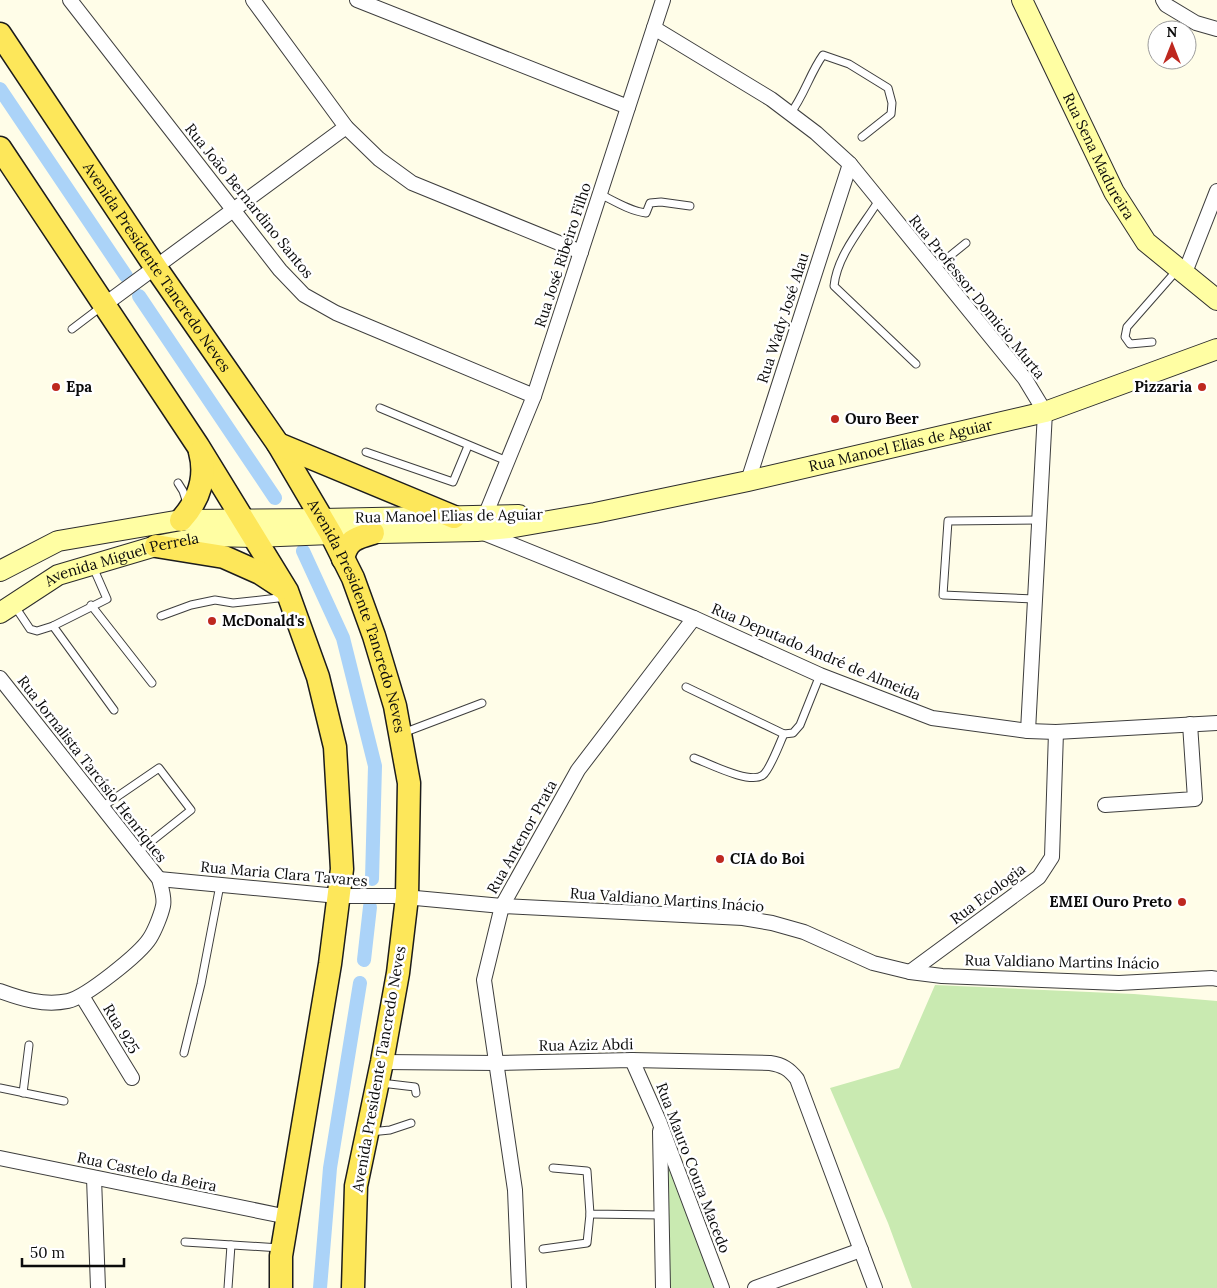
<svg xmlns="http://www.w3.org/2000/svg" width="1217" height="1288" font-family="Lora,serif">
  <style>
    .green { fill: #c9eab1 }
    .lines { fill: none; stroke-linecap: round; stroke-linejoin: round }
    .canal { stroke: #abd3f8; stroke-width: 14 }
    .lane-casing { stroke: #3e3e3e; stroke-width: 9 }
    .street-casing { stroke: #3e3e3e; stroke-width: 16 }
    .secondary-casing { stroke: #2d2d2d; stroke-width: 22 }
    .primary-casing { stroke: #1c1c1c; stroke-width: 25 }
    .lane { stroke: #fff; stroke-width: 7 }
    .street { stroke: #fff; stroke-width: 14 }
    .secondary { stroke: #fffea3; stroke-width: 20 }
    .primary { stroke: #fde75a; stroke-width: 22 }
    .poi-dot { fill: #be281f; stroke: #fff; stroke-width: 2 }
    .labels { text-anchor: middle; stroke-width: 5; stroke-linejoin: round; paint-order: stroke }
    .street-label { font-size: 15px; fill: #0b0b0b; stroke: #fff }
    .poi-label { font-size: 15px; font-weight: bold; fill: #0b0b0b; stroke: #fff; text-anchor: start }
  </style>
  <rect width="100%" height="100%" fill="#fffde8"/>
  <g class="green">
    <polygon points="935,985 1134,994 1217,1001 1217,1288 912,1288 888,1223 830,1088 899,1068"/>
    <polygon points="659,1121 722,1288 663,1288"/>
  </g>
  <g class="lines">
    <g class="canal">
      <polyline points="0,89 126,276"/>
      <polyline points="139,296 275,498"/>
      <polyline points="303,551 343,638 375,766 372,879"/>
      <polyline points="364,960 370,907"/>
      <polyline points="320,1288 330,1168 360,983"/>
    </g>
    <defs>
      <g id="lane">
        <path d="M 790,114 C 804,96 810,73 823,55 L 849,64 L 888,88 L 892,103 L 891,114 L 862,137"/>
        <path d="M 600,194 C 614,201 630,211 646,213 L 650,203 L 661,202 L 690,206"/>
        <path d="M 879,200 C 863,226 837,255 834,286 L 916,364"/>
        <polyline points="935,268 966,243"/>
        <polyline points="72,329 101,307"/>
        <polyline points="1152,342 1130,344 1125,337 1127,327 1178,269"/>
        <polyline points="380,408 507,461"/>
        <polyline points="366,452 453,482 468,446"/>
        <polyline points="178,483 183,491 187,503"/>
        <polyline points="1035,599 943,595 948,521 1039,520"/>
        <polyline points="14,605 30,629 37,631 53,626 107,599 93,567"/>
        <polyline points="91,605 152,683"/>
        <polyline points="161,616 191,605 215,600 233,603 287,597"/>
        <polyline points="53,626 114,710"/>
        <polyline points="686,687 784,734 793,733 800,725 820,675"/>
        <polyline points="403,733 482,703"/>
        <path d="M 694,758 C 708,763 750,785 763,775 C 770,770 780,742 784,734"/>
        <polyline points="102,807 159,768 191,810 138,852"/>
        <polyline points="184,1053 201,984 220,885"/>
        <polyline points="381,1083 415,1087 416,1093"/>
        <polyline points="0,1088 64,1101"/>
        <polyline points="23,1093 29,1045"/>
        <polyline points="370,1132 390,1130 411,1123"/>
        <polyline points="553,1168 587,1171 590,1214 661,1215"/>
        <polyline points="185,1242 280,1248"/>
        <polyline points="543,1249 587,1243 590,1214"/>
        <polyline points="228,1288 231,1245"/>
      </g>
      <g id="street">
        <polyline points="70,0 280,270 304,295 336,313 534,396"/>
        <polyline points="253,0 346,127 379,159 412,183 581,252"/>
        <polyline points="357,0 628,107"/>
        <polyline points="1163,0 1166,5 1196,23 1217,29"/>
        <polyline points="654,28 771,99 816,133 850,164 1025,379 1045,412 1028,731"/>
        <polyline points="1184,275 1217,191"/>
        <polyline points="104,305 346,127"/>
        <polyline points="748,481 850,164"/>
        <polyline points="485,516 534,396 663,0"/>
        <polyline points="481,532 694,618 820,675 932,718 1028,731 1056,732 1217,723"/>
        <path d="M 0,678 L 159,879 C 161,887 165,898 163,906 C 161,915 155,930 150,938 C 140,954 86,997 68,1001 C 44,1006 22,999 0,991"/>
        <polyline points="1105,805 1195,799 1190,724"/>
        <polyline points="159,879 338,896 394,896 502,906 743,918 772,923 804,932 873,963 910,972 942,976 1119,983 1212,978 1217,979"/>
        <polyline points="910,972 1039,877 1052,857 1056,732"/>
        <polyline points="82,996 132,1078"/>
        <polyline points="632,1060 659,1121 722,1288"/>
        <path d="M 382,1062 L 497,1063 L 632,1060 L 770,1063 C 783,1065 789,1069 797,1079 L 875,1288"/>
        <polyline points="660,1131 663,1288"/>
        <polyline points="0,1158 288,1217"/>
        <polyline points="94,1178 98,1288"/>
        <polyline points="519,1288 515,1190 484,980 502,906 578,770 694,618"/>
        <polyline points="755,1288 861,1250"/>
      </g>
      <g id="secondary">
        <path id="s1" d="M 1022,0 L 1114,192 L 1146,242 L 1217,300"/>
        <polyline points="0,571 58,541 181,520 322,519 519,515"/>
        <path id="s2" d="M 0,613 L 58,575 L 156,546 L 208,536 L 254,537 L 331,534 L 477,531 L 509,528 L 595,513 L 748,481 L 1045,412 L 1217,349"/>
      </g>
      <g id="primary">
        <path id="s3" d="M 0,34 L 156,268 L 278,444 L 331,534 L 353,578 L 374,636 L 395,706 L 409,783 L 407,897 L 398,973 L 382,1062 L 356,1186 L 353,1288"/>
        <polyline points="0,148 198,446 287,591 318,677 335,747 342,869 330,964 281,1256 281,1288"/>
        <polyline points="278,444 454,517"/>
        <path d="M 181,520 C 199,500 207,478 200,452"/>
        <polyline points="156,546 224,557 260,573 283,588"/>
        <path d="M 343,559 C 347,540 356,538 373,533"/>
      </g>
    </defs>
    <use href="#lane" class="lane-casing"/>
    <use href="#street" class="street-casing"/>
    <use href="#secondary" class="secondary-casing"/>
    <use href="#primary" class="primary-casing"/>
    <use href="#lane" class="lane"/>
    <use href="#street" class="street"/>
    <use href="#secondary" class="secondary"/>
    <use href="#primary" class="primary"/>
  </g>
  <g class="poi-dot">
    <circle cx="56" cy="387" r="5"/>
    <circle cx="1202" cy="387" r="5"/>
    <circle cx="835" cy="419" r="5"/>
    <circle cx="212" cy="621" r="5"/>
    <circle cx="720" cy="859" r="5"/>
    <circle cx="1182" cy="902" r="5"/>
  </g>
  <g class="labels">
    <g class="street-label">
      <text dy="5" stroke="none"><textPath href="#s1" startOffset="174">Rua Sena Madureira</textPath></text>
      <text transform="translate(249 201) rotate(51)" y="5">Rua João Bernardino Santos</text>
      <text transform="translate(563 255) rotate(-72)" y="5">Rua José Ribeiro Filho</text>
      <text dy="5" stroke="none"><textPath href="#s3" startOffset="281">Avenida Presidente Tancredo Neves</textPath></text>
      <text transform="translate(977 297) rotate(51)" y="5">Rua Professor Domicio Murta</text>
      <text transform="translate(783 318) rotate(-72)" y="5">Rua Wady José Alau</text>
      <text dy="5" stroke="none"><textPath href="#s2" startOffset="926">Rua Manoel Elias de Aguiar</textPath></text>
      <text transform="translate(449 516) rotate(-1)" y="5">Rua Manoel Elias de Aguiar</text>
      <text dy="5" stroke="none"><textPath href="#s2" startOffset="135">Avenida Miguel Perrela</textPath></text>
      <text dy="5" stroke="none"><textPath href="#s3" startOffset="686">Avenida Presidente Tancredo Neves</textPath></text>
      <text transform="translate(816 652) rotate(23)" y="5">Rua Deputado André de Almeida</text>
      <text transform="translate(92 769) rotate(52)" y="5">Rua Jornalista Tarcísio Henriques</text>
      <text transform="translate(522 837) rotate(-61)" y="5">Rua Antenor Prata</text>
      <text transform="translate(284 874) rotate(5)" y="5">Rua Maria Clara Tavares</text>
      <text transform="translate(988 894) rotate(-37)" y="5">Rua Ecologia</text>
      <text transform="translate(667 900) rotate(4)" y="5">Rua Valdiano Martins Inácio</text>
      <text transform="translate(1062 962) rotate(1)" y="5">Rua Valdiano Martins Inácio</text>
      <text transform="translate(121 1029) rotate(59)" y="5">Rua 925</text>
      <text transform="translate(586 1045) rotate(-1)" y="5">Rua Aziz Abdi</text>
      <text transform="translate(379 1069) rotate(-80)" y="5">Avenida Presidente Tancredo Neves</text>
      <text transform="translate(693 1168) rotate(69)" y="5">Rua Mauro Coura Macedo</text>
      <text transform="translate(147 1172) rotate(12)" y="5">Rua Castelo da Beira</text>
    </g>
    <g class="poi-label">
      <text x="66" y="392">Epa</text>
      <text x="1192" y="392" text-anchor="end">Pizzaria</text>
      <text x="845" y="424">Ouro Beer</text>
      <text x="222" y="626">McDonald's</text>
      <text x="730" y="864">CIA do Boi</text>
      <text x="1172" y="907" text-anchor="end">EMEI Ouro Preto</text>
    </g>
  </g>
  <g transform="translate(1172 45)"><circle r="24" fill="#ffffff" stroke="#9d9d9d"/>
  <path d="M0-4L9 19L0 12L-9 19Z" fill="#be281f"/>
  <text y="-8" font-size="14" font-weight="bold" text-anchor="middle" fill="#0b0b0b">N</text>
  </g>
  <path d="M22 1258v8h102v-8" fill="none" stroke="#0b0b0b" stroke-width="2.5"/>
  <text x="30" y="1258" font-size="15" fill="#0b0b0b" stroke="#ffffff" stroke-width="4" paint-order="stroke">50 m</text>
</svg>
